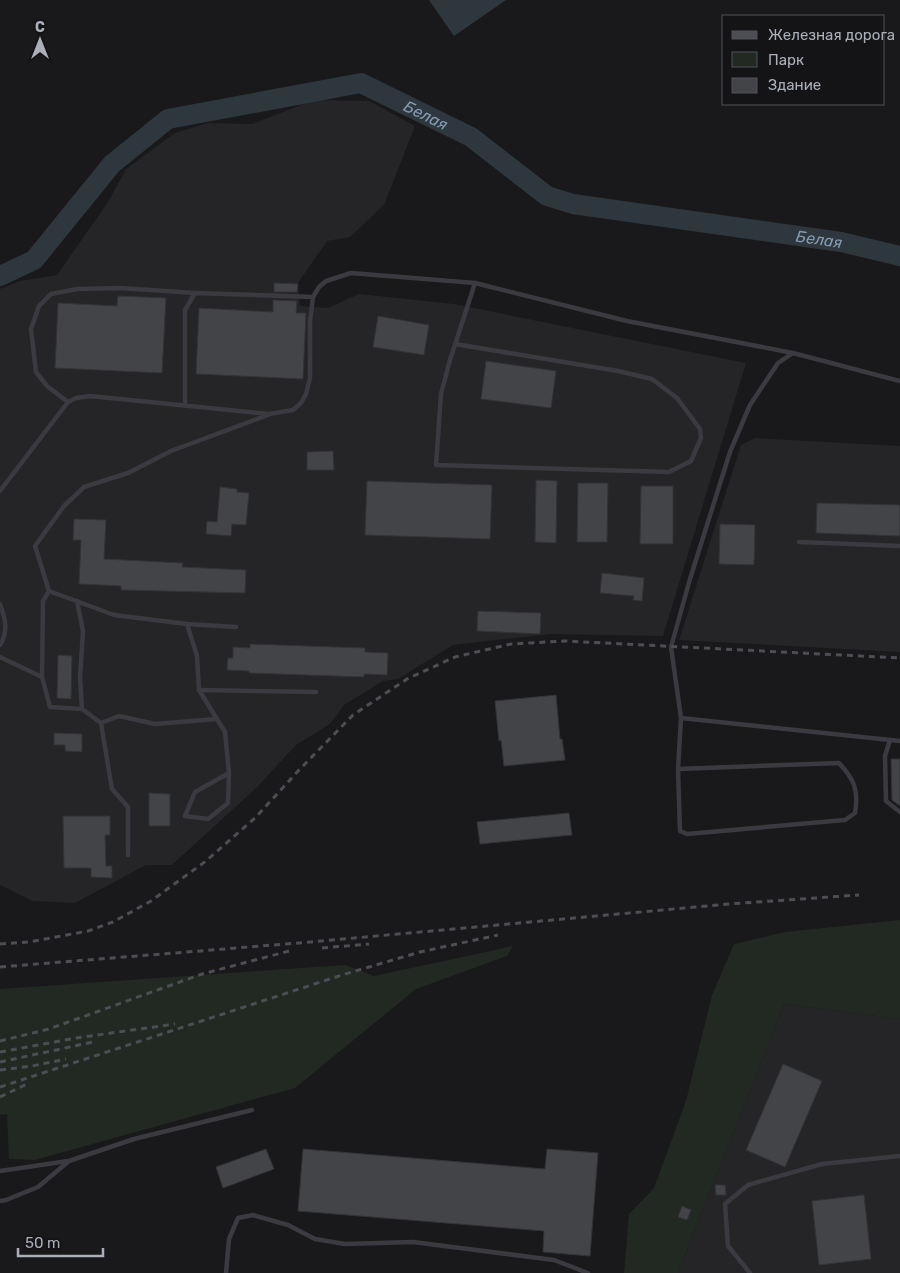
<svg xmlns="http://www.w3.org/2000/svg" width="900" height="1273" font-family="Rubik,sans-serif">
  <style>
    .built { fill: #252528 }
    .green { fill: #212922 }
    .water { fill: #2f373e }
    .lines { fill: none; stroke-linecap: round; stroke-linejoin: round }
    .river { stroke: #2f373e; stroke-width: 20 }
    .building { fill: #434448; stroke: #333337 }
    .service { stroke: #3a3a40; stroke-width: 4.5 }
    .rail { stroke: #4d4e54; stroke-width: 3; stroke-dasharray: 6 5; stroke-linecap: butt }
    .labels { text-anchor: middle; stroke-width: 5; stroke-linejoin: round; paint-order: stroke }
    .water-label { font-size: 16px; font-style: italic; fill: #849bb3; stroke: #141416 }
  </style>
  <rect width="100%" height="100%" fill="#19191b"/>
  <g class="built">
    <polygon points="314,100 369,101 415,126 384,205 350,237 327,241 298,283 300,306 328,308 359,294 454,304 746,363 663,636 551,634 453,645 398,679 383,681 344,705 330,724 296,745 257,787 172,865 146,865 75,903 32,901 0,885 0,289 20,281 57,275 108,202 126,169 175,133 208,123 252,124"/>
    <polygon points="755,438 900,446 900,652 679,640 741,445"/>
    <polygon points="784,1004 900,1019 900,1273 678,1273"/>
  </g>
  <g class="green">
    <polygon points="900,920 900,1019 784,1004 678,1273 624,1273 629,1214 654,1188 686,1101 712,995 734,944 785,932"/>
    <polygon points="513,946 507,956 416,989 295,1088 35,1160 9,1159 7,1114 0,1115 0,989 345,965 374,976"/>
  </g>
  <polygon class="water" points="429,0 506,0 454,36"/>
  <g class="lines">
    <path class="river" id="s1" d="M 0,276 L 34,260 L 112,164 L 168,119 L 361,83 L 471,137 L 547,196 L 573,204 L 841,242 L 900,256"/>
  </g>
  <g class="building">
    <polygon points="274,283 298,284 297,292 274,292"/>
    <polygon points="118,296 166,298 162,373 55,368 58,303 117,306"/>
    <polygon points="273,300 297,301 296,313 306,313 303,379 196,374 199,308 273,312"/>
    <polygon points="378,316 429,325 424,355 373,347"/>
    <polygon points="486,361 556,371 551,408 481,399"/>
    <polygon points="333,451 334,470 307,470 307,452"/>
    <polygon points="536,480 557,481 556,543 535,542"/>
    <polygon points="367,481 492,485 490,539 365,535"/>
    <polygon points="578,483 608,483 607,542 577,542"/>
    <polygon points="641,486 673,486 673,544 640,544"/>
    <polygon points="220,487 237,489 237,492 249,493 246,525 232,524 231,536 206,534 207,521 217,522"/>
    <polygon points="817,503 900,505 900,536 816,533"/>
    <polygon points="74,519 106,520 104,559 183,563 182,567 246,570 245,593 121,590 121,586 79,584 81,540 73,540"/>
    <polygon points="720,524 755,525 754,565 719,564"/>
    <polygon points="602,573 644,578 642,601 633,600 634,596 600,593"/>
    <polygon points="478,611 541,613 540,634 477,631"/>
    <polygon points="250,644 365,648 365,652 388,653 387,675 364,674 364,677 249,673 249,671 227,670 228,658 233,658 233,647 250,648"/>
    <polygon points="58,655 72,656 71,699 57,698"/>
    <polygon points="556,695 560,739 562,739 565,760 504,766 501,740 499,741 495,701"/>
    <polygon points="54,733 82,734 82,752 65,751 65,745 54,745"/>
    <polygon points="891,759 900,759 900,806 892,800"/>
    <polygon points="149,793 170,794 170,826 149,826"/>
    <polygon points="569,813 572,835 480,844 477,822"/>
    <polygon points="63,816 110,816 110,835 105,835 106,866 112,866 112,878 91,877 91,868 64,868"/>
    <polygon points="783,1064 822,1081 785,1167 746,1150"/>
    <polygon points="266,1149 274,1169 223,1188 216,1167"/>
    <polygon points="303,1149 545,1169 547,1149 598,1153 590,1256 543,1252 544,1231 298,1211"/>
    <polygon points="715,1185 725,1185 726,1195 716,1195"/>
    <polygon points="864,1195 871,1259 819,1265 812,1201"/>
    <polygon points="682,1206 691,1210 687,1220 678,1217"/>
  </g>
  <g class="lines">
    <g class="service">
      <polyline points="455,344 618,371 652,379 677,398 700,429 701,438 691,461 669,472 436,465 441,394 450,360 475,283"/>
      <polyline points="68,402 47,386 36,372 31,329 39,306 51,294 77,289 120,288 195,293"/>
      <polyline points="185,406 185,310 195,293 313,297"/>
      <polyline points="0,491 68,402 76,398 90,396 269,414 293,410 301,403 306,394 310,378 310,321 313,297 319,287 326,281 351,273 475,283 627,321 793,353 900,381"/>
      <polyline points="799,542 900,546"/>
      <polyline points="49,591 43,601 42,677 50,707 82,709"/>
      <polyline points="77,601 83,631 80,677 82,709 101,723 112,789 128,807 128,855"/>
      <path d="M 0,604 C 5,618 9,631 0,645"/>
      <polyline points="187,624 197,656 199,690 225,732 229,773 228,803 208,819 185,816 195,792 229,773"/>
      <polyline points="236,627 187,624 114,615 49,591 35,546 64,506 84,487 128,473 171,451 268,415"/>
      <polyline points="0,657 42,677"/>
      <polyline points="199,690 316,692"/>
      <polyline points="681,718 900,741"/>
      <polyline points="101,723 119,716 155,724 217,719"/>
      <polyline points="890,740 885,756 886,801 900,812"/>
      <path d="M 678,769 L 839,763 C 854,779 859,790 855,813 L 845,820 L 687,834 L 680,831 L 678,769 L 681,718 L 671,647 L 690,579 L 730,452 L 750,405 L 778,363 L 793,353"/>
      <polyline points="0,1171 68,1161"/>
      <polyline points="0,1201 6,1200 38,1187 69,1161 134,1139 252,1110"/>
      <polyline points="226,1273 229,1239 238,1218 253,1215 288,1225 315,1239 345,1244 413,1242 554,1260 588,1273"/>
      <polyline points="750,1273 728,1246 725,1204 748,1185 822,1164 900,1156"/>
    </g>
    <g class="rail">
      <polyline points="0,944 29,942 88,931 113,922 151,901 206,861 255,818 300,769 353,715 407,679 455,657 511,644 565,641 900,658"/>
      <polyline points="322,948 369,944"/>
      <polyline points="0,967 311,942 728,904 859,895"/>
      <polyline points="0,1041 49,1029 202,974 293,950"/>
      <polyline points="0,1052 76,1038 175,1024"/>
      <polyline points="0,1062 93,1042"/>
      <polyline points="0,1070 32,1066 66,1059"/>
      <polyline points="0,1087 342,975 420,952 498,935"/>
      <polyline points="0,1097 27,1084"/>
    </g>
  </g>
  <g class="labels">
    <g class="water-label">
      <text dy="6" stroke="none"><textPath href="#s1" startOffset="502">Белая</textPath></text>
      <text dy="6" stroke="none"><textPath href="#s1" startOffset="924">Белая</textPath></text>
    </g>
  </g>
  <rect x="722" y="15" width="162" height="90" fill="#141416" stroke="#505258"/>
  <rect x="732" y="31" width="25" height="8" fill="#4d4e54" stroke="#505258"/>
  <text x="768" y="40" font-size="15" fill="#abafba">Железная дорога</text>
  <rect x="732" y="52" width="25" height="15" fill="#212922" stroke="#505258"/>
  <text x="768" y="65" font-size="15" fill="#abafba">Парк</text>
  <rect x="732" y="78" width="25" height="15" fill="#434448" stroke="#505258"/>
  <text x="768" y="90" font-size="15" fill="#abafba">Здание</text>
  <g transform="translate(40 40)" stroke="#141416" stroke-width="4" paint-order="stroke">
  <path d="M0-4L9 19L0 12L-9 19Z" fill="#abafba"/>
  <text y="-8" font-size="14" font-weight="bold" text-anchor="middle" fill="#abafba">С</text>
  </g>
  <path d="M18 1248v8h85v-8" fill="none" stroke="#abafba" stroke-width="2.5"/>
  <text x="25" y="1248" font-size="15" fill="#abafba" stroke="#141416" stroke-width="4" paint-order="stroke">50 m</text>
</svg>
